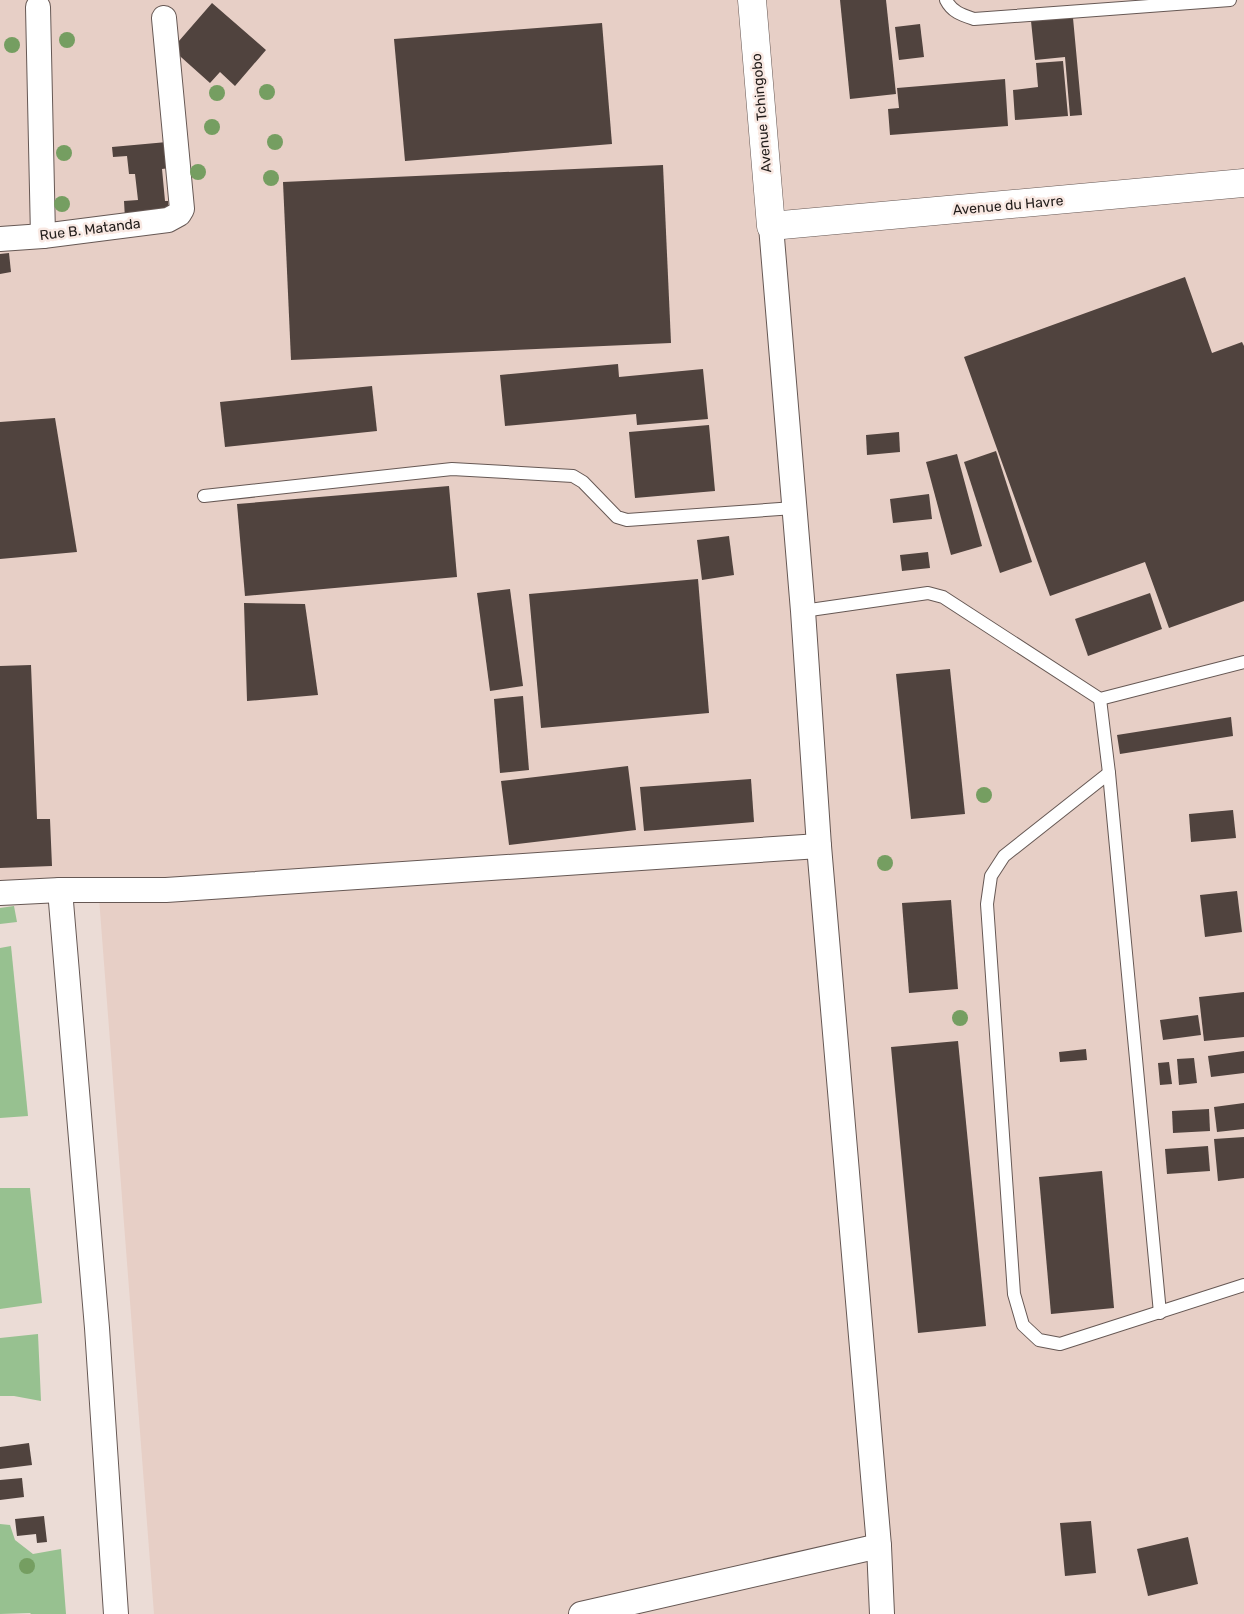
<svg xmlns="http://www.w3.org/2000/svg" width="1244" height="1614" font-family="Rubik,sans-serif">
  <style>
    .built { fill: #e7cfc6 }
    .green { fill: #97c190 }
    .building { fill: #50433e }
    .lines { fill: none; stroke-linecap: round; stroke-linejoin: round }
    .service-casing { stroke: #665854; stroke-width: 14 }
    .minor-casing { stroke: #665854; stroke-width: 26 }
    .tertiary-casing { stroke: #665854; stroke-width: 29 }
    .service { stroke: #fff; stroke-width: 12 }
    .minor { stroke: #fff; stroke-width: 24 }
    .tertiary { stroke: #fff; stroke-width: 28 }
    .tree { fill: #759e61 }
    .labels { text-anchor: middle; stroke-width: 5; stroke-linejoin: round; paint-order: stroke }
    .street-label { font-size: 14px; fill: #221d1b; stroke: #f9e9e3 }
  </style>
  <rect width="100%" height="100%" fill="#ebdcd6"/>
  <polygon class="built" points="0,0 1244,0 1244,1614 154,1614 98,885 0,888"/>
  <g class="green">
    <polygon points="14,906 17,922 0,924 0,908"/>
    <polygon points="11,946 28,1116 0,1118 0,948"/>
    <polygon points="0,1188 30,1188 42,1303 0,1309"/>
    <polygon points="38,1334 41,1401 14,1396 0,1396 0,1338"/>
    <polygon points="0,1524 10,1525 15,1540 33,1554 61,1549 66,1614 31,1614 30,1613 0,1614"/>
  </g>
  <g class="building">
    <polygon points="840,0 886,0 896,94 850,99"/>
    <polygon points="212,3 266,50 235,86 220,72 210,83 172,49"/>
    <polygon points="1073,18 1082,115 1070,116 1065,57 1035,60 1031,21"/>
    <polygon points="602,23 612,144 405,161 394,39"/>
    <polygon points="920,24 924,57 899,60 895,27"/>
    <polygon points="1063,61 1068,116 1015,120 1013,90 1038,87 1036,63"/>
    <polygon points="1005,79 1008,126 890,135 888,109 899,108 897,88"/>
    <polygon points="167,142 170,168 162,169 165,201 168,201 169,215 125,219 124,201 138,200 135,174 129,174 127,156 113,157 112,147"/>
    <polygon points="663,165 671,343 291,360 283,182"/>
    <polygon points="9,253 11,272 0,274 0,254"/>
    <polygon points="1185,277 1212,353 1242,342 1244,346 1244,601 1169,628 1145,562 1050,596 964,357"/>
    <polygon points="618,364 619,377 703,369 708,419 637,425 636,414 505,426 500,375"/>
    <polygon points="372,386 377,431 225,447 220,402"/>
    <polygon points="55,418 77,552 0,559 0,422"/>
    <polygon points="709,425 715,491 635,498 629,432"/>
    <polygon points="899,432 900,452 867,455 866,435"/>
    <polygon points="996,451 1032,562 1000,573 964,462"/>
    <polygon points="957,454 982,546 951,555 926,462"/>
    <polygon points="449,486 457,577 245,596 237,504"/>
    <polygon points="929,494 932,519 893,523 890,499"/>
    <polygon points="729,536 734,575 702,580 697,540"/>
    <polygon points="928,552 930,568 902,571 900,555"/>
    <polygon points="698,579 709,713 541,728 529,594"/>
    <polygon points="510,589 523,686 490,691 477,593"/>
    <polygon points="1150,593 1162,629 1088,656 1075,619"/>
    <polygon points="244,603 305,604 318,695 247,701"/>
    <polygon points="31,665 37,819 50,819 52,866 0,868 0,666"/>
    <polygon points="950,669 965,814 911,819 896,674"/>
    <polygon points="523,696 529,770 500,773 494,699"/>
    <polygon points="1231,717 1233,736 1120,754 1117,735"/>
    <polygon points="628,766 636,830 509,845 501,781"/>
    <polygon points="751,779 754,822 644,831 640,787"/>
    <polygon points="1233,810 1236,838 1191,842 1189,814"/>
    <polygon points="1237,891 1242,932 1205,937 1200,895"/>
    <polygon points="951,900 958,989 909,993 902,903"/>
    <polygon points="1244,992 1244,1037 1204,1041 1199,997"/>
    <polygon points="1198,1015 1201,1035 1163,1040 1160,1020"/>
    <polygon points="958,1041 986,1326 918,1333 891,1047"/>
    <polygon points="1086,1049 1087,1060 1060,1062 1059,1052"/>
    <polygon points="1244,1051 1244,1073 1211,1077 1208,1056"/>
    <polygon points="1194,1058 1197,1083 1179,1085 1177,1059"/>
    <polygon points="1169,1062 1172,1084 1160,1085 1158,1063"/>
    <polygon points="1244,1103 1244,1129 1217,1132 1214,1107"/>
    <polygon points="1209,1109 1210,1131 1173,1133 1172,1111"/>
    <polygon points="1244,1137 1244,1178 1218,1181 1214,1139"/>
    <polygon points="1208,1146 1210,1171 1167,1174 1165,1149"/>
    <polygon points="1102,1171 1114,1308 1051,1314 1039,1177"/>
    <polygon points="29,1443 32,1465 0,1469 0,1447"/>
    <polygon points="22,1478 24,1497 0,1500 0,1480"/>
    <polygon points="44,1516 47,1542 37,1543 36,1534 17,1536 15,1519"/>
    <polygon points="1091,1521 1096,1573 1065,1576 1060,1523"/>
    <polygon points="1188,1537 1198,1584 1148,1596 1137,1549"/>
  </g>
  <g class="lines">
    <defs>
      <g id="service">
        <path d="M 946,0 C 952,12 962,15 974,19 L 1230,0"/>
        <polyline points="204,496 452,469 573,476 583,482 617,517 627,520 794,508"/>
        <polyline points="803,611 928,593 943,597 1100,699 1244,662"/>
        <polyline points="1100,699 1109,773 1160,1313"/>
        <polyline points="1109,773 1004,856 991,876 987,904 1014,1294 1023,1325 1039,1340 1060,1344 1244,1285"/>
      </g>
      <g id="minor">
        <polyline points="38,7 43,236"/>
        <polyline points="771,226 803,611 819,846 879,1546 882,1614"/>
        <polyline points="0,239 43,236 168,220 179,214 182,209 164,18"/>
        <polyline points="60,890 97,1328 116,1614"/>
        <polyline points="0,893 60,890 166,890 819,846"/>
        <polyline points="581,1614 879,1546"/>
      </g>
      <polyline id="tertiary" points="752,0 771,226 1244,183"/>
    </defs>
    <use href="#service" class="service-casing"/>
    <use href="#minor" class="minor-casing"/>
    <use href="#tertiary" class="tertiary-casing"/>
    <use href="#service" class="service"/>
    <use href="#minor" class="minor"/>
    <use href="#tertiary" class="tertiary"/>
  </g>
  <g class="tree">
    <circle cx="67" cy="40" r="8"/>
    <circle cx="12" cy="45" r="8"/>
    <circle cx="267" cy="92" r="8"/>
    <circle cx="217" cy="93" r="8"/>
    <circle cx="212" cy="127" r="8"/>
    <circle cx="275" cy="142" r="8"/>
    <circle cx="64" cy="153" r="8"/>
    <circle cx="198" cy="172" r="8"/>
    <circle cx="271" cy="178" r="8"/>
    <circle cx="62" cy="204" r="8"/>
    <circle cx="984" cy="795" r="8"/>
    <circle cx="885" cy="863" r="8"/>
    <circle cx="960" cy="1018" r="8"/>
    <circle cx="27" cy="1566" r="8"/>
  </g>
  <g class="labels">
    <g class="street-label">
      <text transform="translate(761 113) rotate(-95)" y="5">Avenue Tchingobo</text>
      <text transform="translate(1008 205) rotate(-5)" y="5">Avenue du Havre</text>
      <text transform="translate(90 229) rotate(-7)" y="5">Rue B. Matanda</text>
    </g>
  </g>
</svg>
